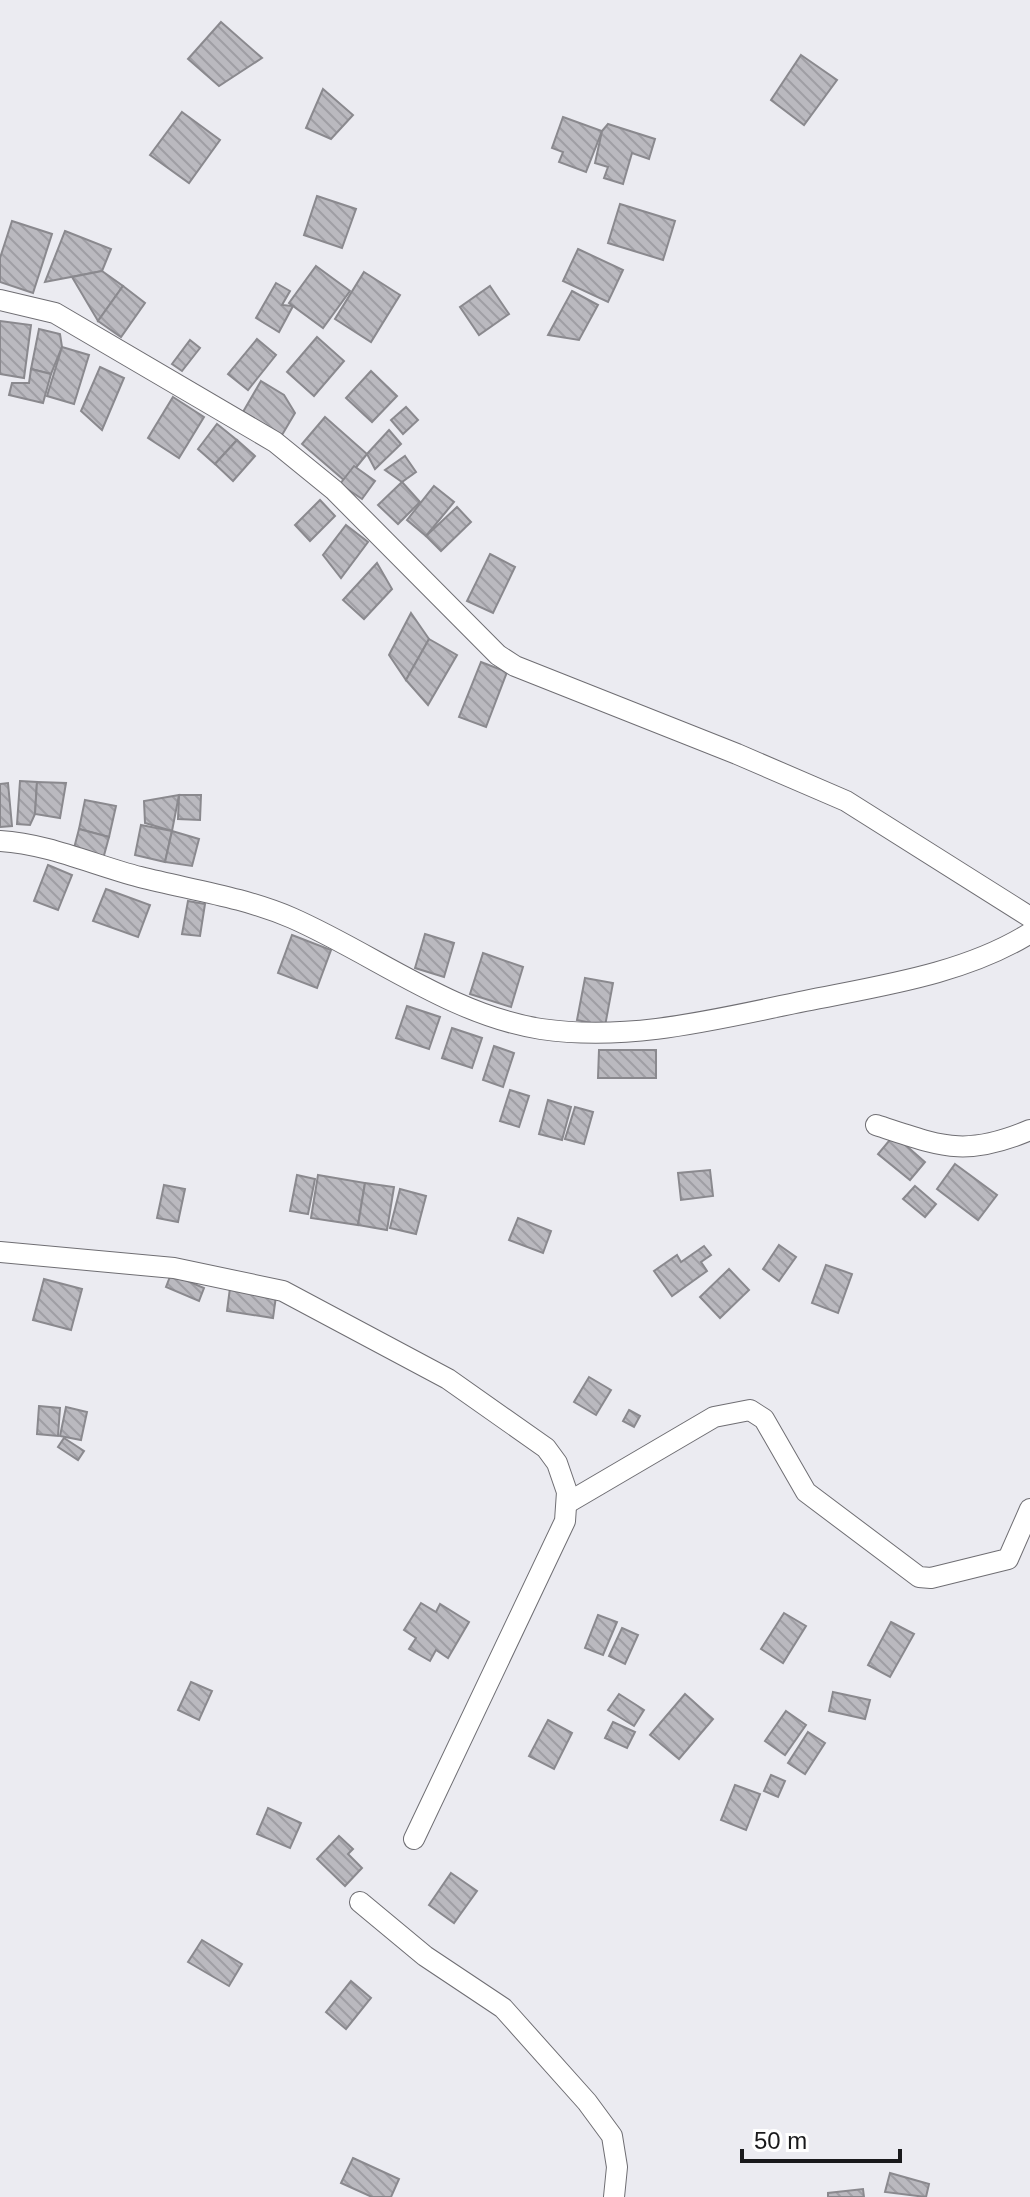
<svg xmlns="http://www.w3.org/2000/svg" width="1030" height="2197" font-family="Arial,sans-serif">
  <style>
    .building { fill: url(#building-back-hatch); stroke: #8a898e; stroke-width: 2 }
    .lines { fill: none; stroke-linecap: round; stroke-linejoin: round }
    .street-casing { stroke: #6f6e73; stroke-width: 22 }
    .street { stroke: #fff; stroke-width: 20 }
  </style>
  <defs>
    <pattern id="building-back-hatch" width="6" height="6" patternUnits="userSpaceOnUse" patternTransform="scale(2)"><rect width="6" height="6" fill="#bab9bf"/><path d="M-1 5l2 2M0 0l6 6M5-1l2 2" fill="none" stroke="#9f9ea4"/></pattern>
  </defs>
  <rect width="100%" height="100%" fill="#ebebf1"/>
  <g class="building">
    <polygon points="221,22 262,58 219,86 188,59"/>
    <polygon points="801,55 837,80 804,125 771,100"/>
    <polygon points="323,89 353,115 331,139 306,128"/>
    <polygon points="182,112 220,140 189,183 150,155"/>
    <polygon points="563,117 602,131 586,172 559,162 563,152 552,148"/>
    <polygon points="608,124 655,139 649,159 632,153 623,184 604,178 608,167 595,163 602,131"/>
    <polygon points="317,196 356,209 342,248 304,235"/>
    <polygon points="620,204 675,221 663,260 608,243"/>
    <polygon points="12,221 52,234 33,293 0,282 0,258"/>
    <polygon points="65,231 111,249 102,271 45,282"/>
    <polygon points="578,249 623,270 608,302 563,281"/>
    <polygon points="316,266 350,291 323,328 289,303"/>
    <polygon points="102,271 123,286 98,321 72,277"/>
    <polygon points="364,272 400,295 371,342 335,319"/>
    <polygon points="276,283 290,291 282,305 293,306 279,332 256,318"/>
    <polygon points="123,286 145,303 121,337 98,321"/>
    <polygon points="490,286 509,314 479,335 460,307"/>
    <polygon points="572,291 598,305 579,340 548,335"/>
    <polygon points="0,321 31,325 24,378 0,374"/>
    <polygon points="39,329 60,334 62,347 51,374 31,369"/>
    <polygon points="317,337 344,361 314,396 287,372"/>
    <polygon points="257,339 276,355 248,390 228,374"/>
    <polygon points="190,340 200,348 182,371 172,364"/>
    <polygon points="62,347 89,355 74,404 47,396"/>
    <polygon points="100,367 124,378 102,430 81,411"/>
    <polygon points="31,369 51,374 43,403 9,395 12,383 29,383"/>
    <polygon points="371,371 397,396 372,422 346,398"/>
    <polygon points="261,381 284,395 295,413 282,435 243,412"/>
    <polygon points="173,397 204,417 179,458 148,438"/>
    <polygon points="406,407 418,420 403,434 391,420"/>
    <polygon points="325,417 367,454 345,481 302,444"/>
    <polygon points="217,424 237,440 215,464 198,449"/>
    <polygon points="389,430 401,444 375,469 367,454"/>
    <polygon points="237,440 255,456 233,481 215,464"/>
    <polygon points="405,456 416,472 402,482 385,470"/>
    <polygon points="354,466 375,481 362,499 340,484"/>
    <polygon points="402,482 420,502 398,524 378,505"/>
    <polygon points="434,486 454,502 426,536 407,520"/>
    <polygon points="320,500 335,516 310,541 295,525"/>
    <polygon points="457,507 471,522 441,551 426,536"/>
    <polygon points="346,525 368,542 341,578 323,555"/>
    <polygon points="490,554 515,567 493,613 467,601"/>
    <polygon points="377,563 392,589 364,619 343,600"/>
    <polygon points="411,613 429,639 406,680 389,655"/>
    <polygon points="429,639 457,655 428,705 406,680"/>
    <polygon points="481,662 507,672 486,727 459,717"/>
    <polygon points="20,781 37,782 35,814 30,825 17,824"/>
    <polygon points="37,782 66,783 60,818 35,814"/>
    <polygon points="8,783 12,826 0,827 0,784"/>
    <polygon points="179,795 201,795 200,820 178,819"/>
    <polygon points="179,795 172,831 145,823 144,801"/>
    <polygon points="85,800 116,806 109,837 79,829"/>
    <polygon points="141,825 172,831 165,862 135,855"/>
    <polygon points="79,829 109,837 103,859 73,852"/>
    <polygon points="172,831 199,839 192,866 165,862"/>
    <polygon points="48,865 72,875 58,910 34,901"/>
    <polygon points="106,889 150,905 138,937 93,921"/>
    <polygon points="188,901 205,904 200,936 182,934"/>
    <polygon points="425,934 454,943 444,977 415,968"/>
    <polygon points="292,935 331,950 317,988 278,973"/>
    <polygon points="483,953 523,967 511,1007 470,994"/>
    <polygon points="585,978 613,983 605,1026 577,1020"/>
    <polygon points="407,1006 440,1017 429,1049 396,1038"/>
    <polygon points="452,1028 482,1038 472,1068 442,1058"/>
    <polygon points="494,1046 514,1053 503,1087 483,1080"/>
    <polygon points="599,1050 656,1050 656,1078 598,1078"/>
    <polygon points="510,1090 529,1096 519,1127 500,1121"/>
    <polygon points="548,1100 571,1107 562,1140 539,1134"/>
    <polygon points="575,1107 593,1112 584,1144 565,1139"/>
    <polygon points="894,1135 925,1162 910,1180 878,1154"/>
    <polygon points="955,1164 997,1195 978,1220 937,1189"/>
    <polygon points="710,1170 713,1196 681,1200 678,1173"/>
    <polygon points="297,1175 315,1179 308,1214 290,1211"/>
    <polygon points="318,1175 365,1183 358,1225 311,1218"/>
    <polygon points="365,1183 394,1187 387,1230 358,1225"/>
    <polygon points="164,1185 185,1189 178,1222 157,1218"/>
    <polygon points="915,1186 936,1204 925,1217 903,1199"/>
    <polygon points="400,1189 426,1196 416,1234 390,1228"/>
    <polygon points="518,1218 551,1231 543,1253 509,1240"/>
    <polygon points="779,1245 796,1257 779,1281 763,1269"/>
    <polygon points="704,1246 711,1255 701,1262 707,1271 672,1296 654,1271 677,1255 681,1262"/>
    <polygon points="826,1265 852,1274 838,1313 812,1303"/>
    <polygon points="729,1269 749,1290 720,1318 700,1297"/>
    <polygon points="171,1274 204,1288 199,1301 166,1287"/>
    <polygon points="44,1279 82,1289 71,1330 33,1320"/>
    <polygon points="230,1288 276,1296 273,1318 227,1311"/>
    <polygon points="589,1377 611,1390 596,1415 574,1402"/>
    <polygon points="39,1406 60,1408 58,1436 37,1434"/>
    <polygon points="66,1407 87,1412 81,1440 60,1436"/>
    <polygon points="629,1410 640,1416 634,1427 623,1421"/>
    <polygon points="64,1438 84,1451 78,1460 58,1447"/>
    <polygon points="421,1603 436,1612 440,1604 469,1622 448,1658 436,1650 430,1661 409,1649 416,1638 404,1630"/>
    <polygon points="784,1613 806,1626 783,1663 761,1649"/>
    <polygon points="598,1615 617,1622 603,1655 585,1648"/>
    <polygon points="891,1622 914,1634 890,1677 868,1665"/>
    <polygon points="622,1628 638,1635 625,1664 609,1656"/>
    <polygon points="191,1682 212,1691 199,1720 178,1710"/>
    <polygon points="833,1692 870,1700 865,1719 829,1711"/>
    <polygon points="619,1694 644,1710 634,1726 608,1710"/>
    <polygon points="685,1694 713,1719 679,1759 650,1735"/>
    <polygon points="786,1711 806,1725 785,1755 765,1741"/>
    <polygon points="548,1720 572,1733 554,1769 529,1756"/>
    <polygon points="613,1722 635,1732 627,1748 605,1738"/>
    <polygon points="808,1732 825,1743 805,1774 788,1763"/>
    <polygon points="771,1775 785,1781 778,1797 764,1791"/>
    <polygon points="735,1785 760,1794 746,1830 721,1820"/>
    <polygon points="268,1808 301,1823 290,1848 257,1834"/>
    <polygon points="339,1836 353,1849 348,1854 362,1868 345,1886 317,1859"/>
    <polygon points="451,1873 477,1891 454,1923 429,1905"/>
    <polygon points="202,1940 242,1964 229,1986 188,1962"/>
    <polygon points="351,1981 371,1998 346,2029 326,2012"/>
    <polygon points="353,2158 399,2179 391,2197 372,2197 341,2183"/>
    <polygon points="890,2173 929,2184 926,2197 885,2192"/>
    <polygon points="863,2189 864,2197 828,2197 828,2193"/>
  </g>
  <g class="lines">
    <defs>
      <g id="street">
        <polyline points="0,300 55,313 275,442 334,490 498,655 515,666 737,754 846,801 1030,917"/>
        <path d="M 0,841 C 49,844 93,865 140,877 C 192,890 243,897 292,918 C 374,954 451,1015 541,1029 C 631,1042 717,1019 805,1001 C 879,986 965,974 1030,933"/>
        <path d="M 876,1125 C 941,1146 964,1158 1030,1130"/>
        <polyline points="0,1252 174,1268 283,1291 448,1379 546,1448 557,1463 567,1492 565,1521 414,1839"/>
        <polyline points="569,1502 714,1417 750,1410 764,1419 806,1492 919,1577 931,1578 1008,1559 1030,1509"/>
        <polyline points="360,1902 425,1956 503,2008 587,2102 612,2136 617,2167 614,2197"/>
      </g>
    </defs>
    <use href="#street" class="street-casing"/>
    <use href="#street" class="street"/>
  </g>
  <path d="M742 2149v12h158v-12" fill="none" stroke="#1a1a1c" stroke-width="4"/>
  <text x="754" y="2149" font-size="24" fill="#1a1a1c" stroke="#ffffff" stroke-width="6" paint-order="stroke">50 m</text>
</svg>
